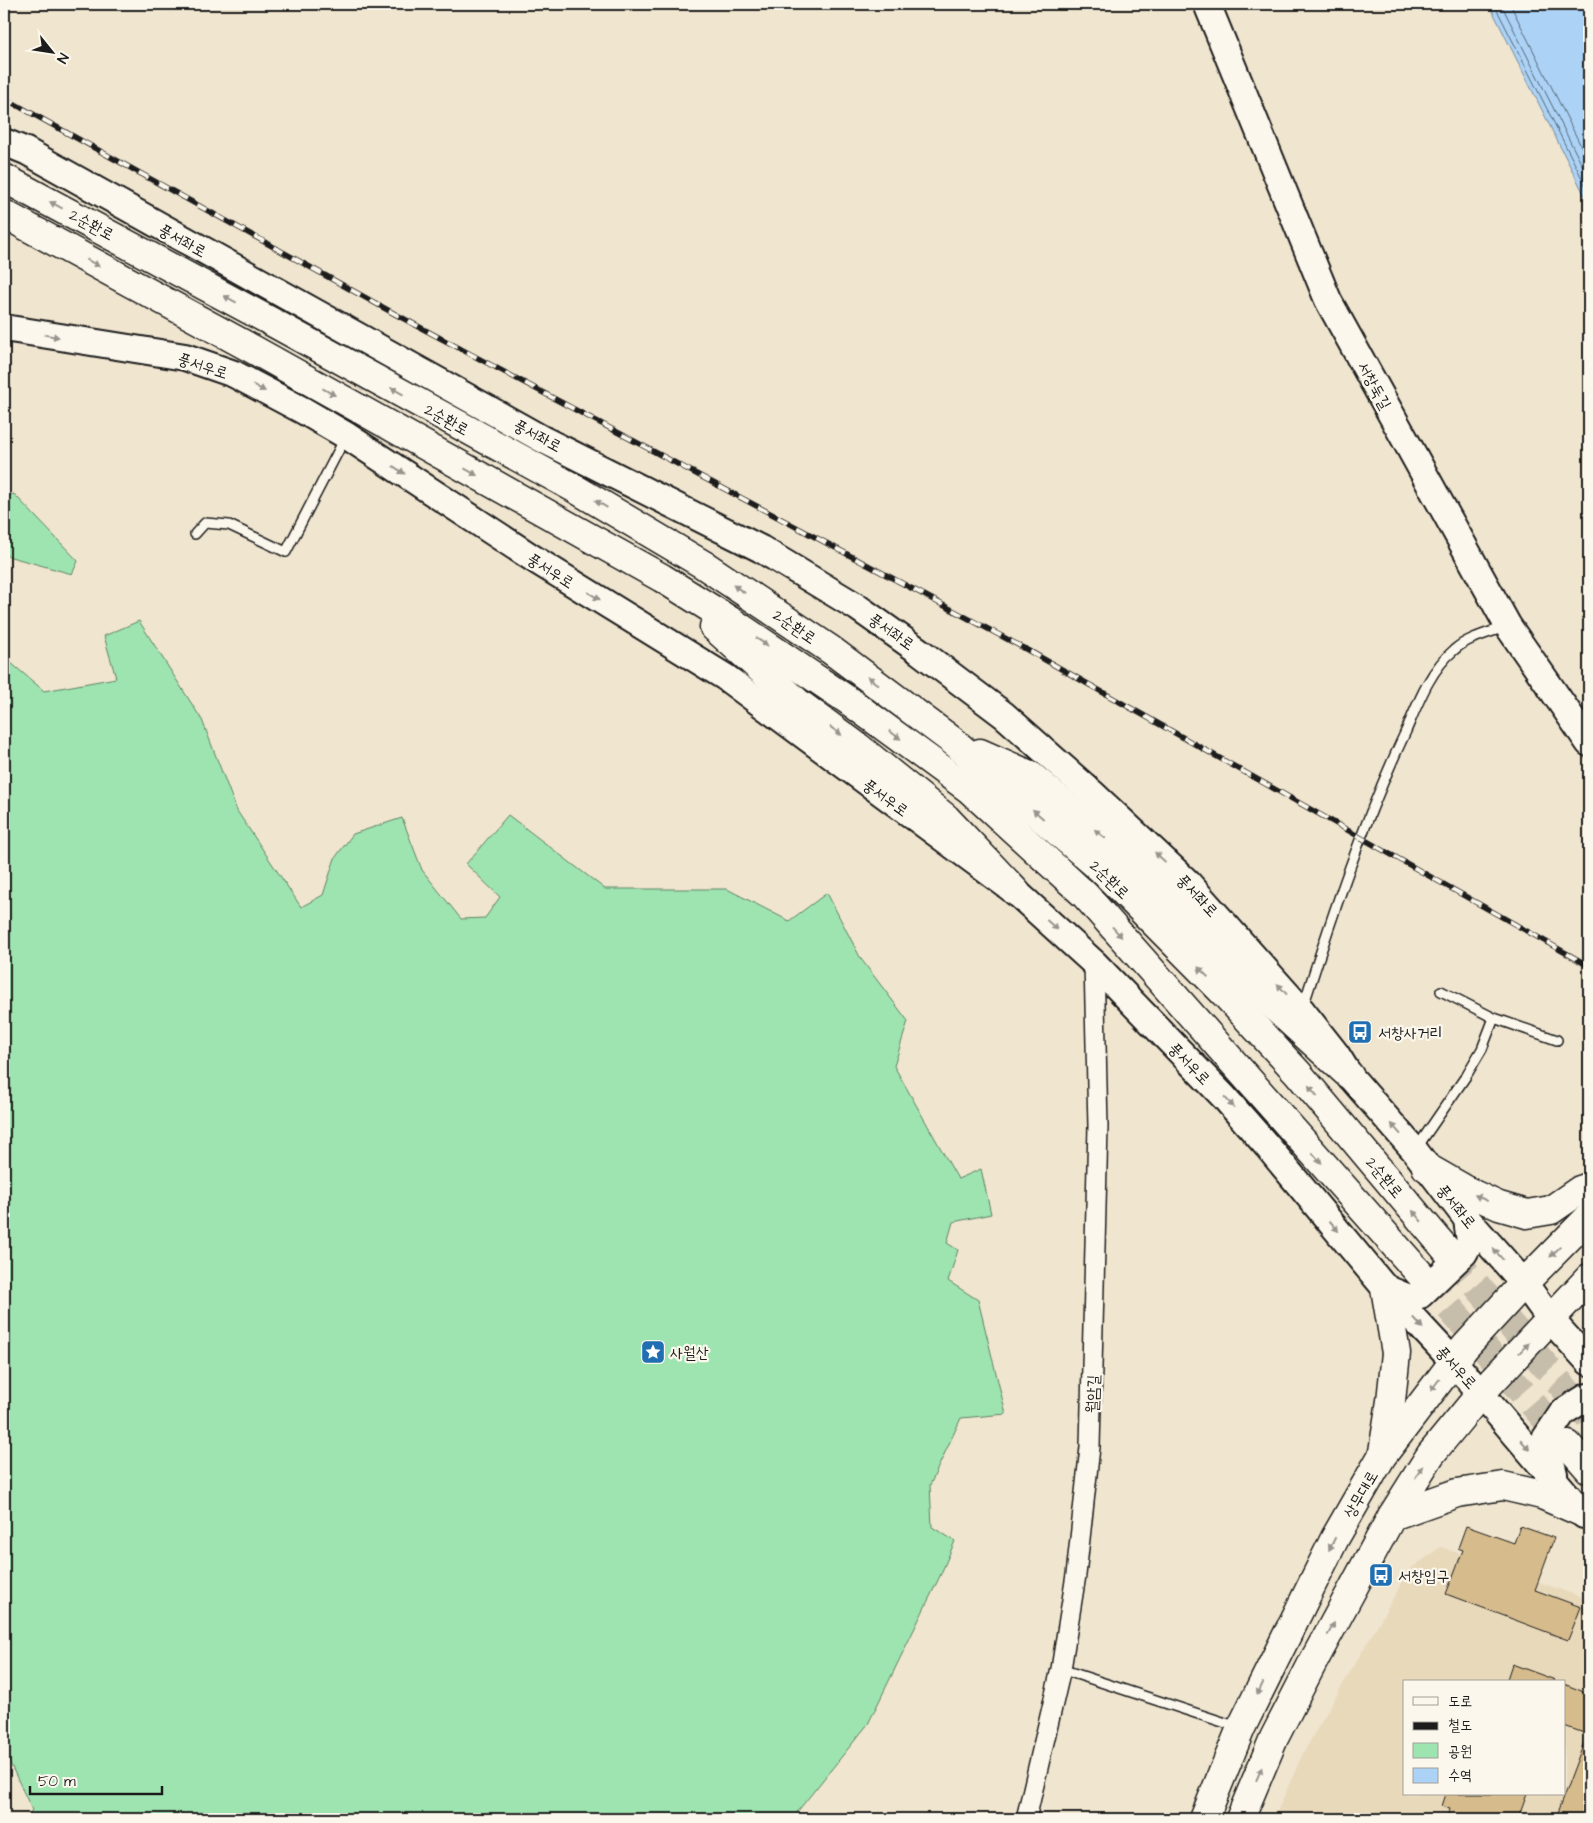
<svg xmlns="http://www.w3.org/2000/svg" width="1593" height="1823" font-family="'Architects Daughter','Poor Story',sans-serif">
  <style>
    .built { fill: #e8d9bb; fill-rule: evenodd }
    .green { fill: #9ee4b0; stroke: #5d8066 }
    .water { fill: #acd3f6; stroke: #728a9f }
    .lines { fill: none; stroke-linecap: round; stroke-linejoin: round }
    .shore { stroke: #566573; stroke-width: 1 }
    .building { fill: #d6bc8c; stroke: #1c1c1c }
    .highway-tunnel { stroke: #c6bdab; stroke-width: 28; stroke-dasharray: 28 14; stroke-linecap: butt }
    .lane-casing { stroke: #1c1c1c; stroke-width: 12 }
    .street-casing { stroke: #1c1c1c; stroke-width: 22 }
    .secondary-casing { stroke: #1c1c1c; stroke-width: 30 }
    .primary-casing { stroke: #1c1c1c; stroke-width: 31 }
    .highway-casing { stroke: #1c1c1c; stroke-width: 31 }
    .lane { stroke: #fbf7ec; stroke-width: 9 }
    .street { stroke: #fbf7ec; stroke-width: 19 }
    .secondary { stroke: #fbf7ec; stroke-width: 26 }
    .primary { stroke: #fbf7ec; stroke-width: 28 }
    .highway { stroke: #fbf7ec; stroke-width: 28 }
    .rail-casing { stroke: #1c1c1c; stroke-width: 5.5 }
    .rail { stroke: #fbf7ec; stroke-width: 4; stroke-dasharray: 11; stroke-linecap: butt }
    .oneway { fill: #97948e }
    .labels { text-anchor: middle; stroke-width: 4.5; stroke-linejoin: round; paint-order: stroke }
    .street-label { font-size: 16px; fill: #1c1c1c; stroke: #fbf7ec }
    .poi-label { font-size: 16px; fill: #1c1c1c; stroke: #fbf7ec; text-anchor: start }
  </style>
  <rect width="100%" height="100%" fill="#f0e5cf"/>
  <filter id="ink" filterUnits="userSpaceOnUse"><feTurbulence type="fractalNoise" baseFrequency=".02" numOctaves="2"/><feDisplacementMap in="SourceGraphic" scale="10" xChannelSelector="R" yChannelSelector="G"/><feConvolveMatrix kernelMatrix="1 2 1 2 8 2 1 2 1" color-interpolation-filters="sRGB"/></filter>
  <g filter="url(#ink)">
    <path class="built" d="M 1441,1547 L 1589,1600 L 1589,1819 L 1274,1819 L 1303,1753 L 1410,1569 ZM 1404,1682 L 1564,1682 L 1564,1794 L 1404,1794 Z"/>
    <g class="green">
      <polygon points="14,494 78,561 72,574 4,555 4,497"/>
      <polygon points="139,621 202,720 237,811 301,907 323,895 335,858 353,834 402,818 422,870 461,919 485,918 500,897 466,864 508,815 605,889 727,889 789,921 827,893 861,959 908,1021 894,1066 958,1179 981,1169 991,1214 953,1222 947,1243 958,1250 948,1281 978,1300 1006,1414 961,1418 930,1485 932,1527 955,1541 940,1576 868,1724 797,1812 798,1819 25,1819 32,1810 4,1750 4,657 44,691 116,678 104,636"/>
    </g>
    <polygon class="water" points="1489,4 1589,4 1589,204"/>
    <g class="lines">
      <g class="shore">
        <polyline points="1494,4 1589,192"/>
        <polyline points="1501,4 1589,179"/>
        <polyline points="1510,4 1589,162"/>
      </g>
    </g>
    <g class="building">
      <polygon points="1466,1526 1514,1543 1520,1526 1554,1538 1535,1590 1581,1607 1568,1640 1446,1594 1463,1550 1458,1548"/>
      <polygon points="1512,1664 1555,1680 1554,1682 1506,1682"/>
      <polygon points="1564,1684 1589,1694 1589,1819 1555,1819 1587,1734 1564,1726"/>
      <polygon points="1446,1794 1527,1794 1518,1819 1446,1819 1450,1809 1442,1806"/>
    </g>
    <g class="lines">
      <g class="highway-tunnel">
        <polyline points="1449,1253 1589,1417"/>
        <polyline points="1422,1276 1568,1445"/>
      </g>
      <defs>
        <g id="lane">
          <polyline points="195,534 205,523 229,525 286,552 345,438"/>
          <polyline points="1441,991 1494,1018 1557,1040"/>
          <path d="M 1303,1007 C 1333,913 1364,820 1406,731 C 1418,703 1430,670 1454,650 C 1467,638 1488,633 1505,627"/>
          <polyline points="1416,1149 1466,1076 1482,1049 1494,1018"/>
          <polyline points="1061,1669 1238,1727"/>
        </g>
        <polyline id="street" points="1026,1819 1061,1669 1076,1575 1090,1447 1098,1126 1094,963"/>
        <g id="secondary">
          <polyline points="1207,4 1328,300 1508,626 1589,743"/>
          <polyline points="4,142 26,151 542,439 761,549 857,607 919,651 1004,715 1093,794 1187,882 1302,1011 1336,1054 1349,1075 1415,1151 1467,1219 1524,1283 1551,1320 1589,1362"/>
          <polyline points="4,328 185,357 234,374 304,411 347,436 534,559 725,677 1016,892 1094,963 1224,1097 1268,1147 1385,1288 1453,1361 1584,1515"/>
          <polyline points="1385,1288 1409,1298 1420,1295 1464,1253 1470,1242 1467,1219"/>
          <polyline points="1554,1474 1545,1439 1563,1412 1587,1397 1589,1397"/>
        </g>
        <g id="primary">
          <polyline points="1426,1167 1473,1194 1499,1206 1527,1214 1551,1210 1580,1190 1589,1187"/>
          <polyline points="1383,1452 1391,1401 1396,1353 1385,1288"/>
          <polyline points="1392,1516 1457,1493 1503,1486 1542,1495 1581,1512"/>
          <polyline points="1204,1819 1241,1728 1335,1538 1382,1456 1465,1347 1524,1283 1589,1217"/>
          <polyline points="1240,1819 1274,1738 1312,1664 1392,1516 1431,1454 1481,1393 1589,1278"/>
        </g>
        <g id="highway">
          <polyline points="4,178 272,322 574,488 704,565 831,650 954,742 1101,869 1224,993 1298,1073 1449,1253"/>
          <polyline points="4,214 256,351 662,578 734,623 849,701 969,789 1085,895 1422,1276"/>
          <polyline points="714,627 797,702 858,747 946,818 1016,892"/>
          <polyline points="980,753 1030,775 1124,854 1245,980 1349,1075"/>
          <polyline points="1568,1445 1589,1469"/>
        </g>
      </defs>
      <use href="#lane" class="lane-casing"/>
      <use href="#street" class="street-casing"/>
      <use href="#secondary" class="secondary-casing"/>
      <use href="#primary" class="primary-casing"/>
      <use href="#highway" class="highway-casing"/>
      <use href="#lane" class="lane"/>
      <use href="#street" class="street"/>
      <use href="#secondary" class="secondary"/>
      <use href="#primary" class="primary"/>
      <use href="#highway" class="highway"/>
      <defs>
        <polyline id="rail" points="4,98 395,314 1024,648 1589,966"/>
      </defs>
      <use href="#rail" class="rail-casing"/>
      <use href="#rail" class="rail"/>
    </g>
    <defs><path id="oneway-solid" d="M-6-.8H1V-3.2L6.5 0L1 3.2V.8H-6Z" transform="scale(1.25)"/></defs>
    <g class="oneway">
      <use href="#oneway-solid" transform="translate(56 205) rotate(-152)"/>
      <use href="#oneway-solid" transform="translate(93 263) rotate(29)"/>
      <use href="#oneway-solid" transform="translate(230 299) rotate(-152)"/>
      <use href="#oneway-solid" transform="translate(52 336) rotate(9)"/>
      <use href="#oneway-solid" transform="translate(259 388) rotate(28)"/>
      <use href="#oneway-solid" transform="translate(397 391) rotate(-151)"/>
      <use href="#oneway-solid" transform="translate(329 392) rotate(29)"/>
      <use href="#oneway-solid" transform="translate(399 470) rotate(33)"/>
      <use href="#oneway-solid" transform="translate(471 472) rotate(29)"/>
      <use href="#oneway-solid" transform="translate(601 504) rotate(-149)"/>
      <use href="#oneway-solid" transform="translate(739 589) rotate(-146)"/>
      <use href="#oneway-solid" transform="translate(594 596) rotate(32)"/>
      <use href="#oneway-solid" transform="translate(762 642) rotate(34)"/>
      <use href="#oneway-solid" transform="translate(873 681) rotate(-143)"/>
      <use href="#oneway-solid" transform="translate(836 731) rotate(36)"/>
      <use href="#oneway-solid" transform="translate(895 735) rotate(36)"/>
      <use href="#oneway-solid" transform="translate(1038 814) rotate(-139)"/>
      <use href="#oneway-solid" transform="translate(1100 834) rotate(-140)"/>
      <use href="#oneway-solid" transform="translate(1160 857) rotate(-137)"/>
      <use href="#oneway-solid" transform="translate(1052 925) rotate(42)"/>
      <use href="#oneway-solid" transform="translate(1117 932) rotate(48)"/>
      <use href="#oneway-solid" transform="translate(1203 972) rotate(-135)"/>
      <use href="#oneway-solid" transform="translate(1282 989) rotate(-132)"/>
      <use href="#oneway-solid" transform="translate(1313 1091) rotate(-130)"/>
      <use href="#oneway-solid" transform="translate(1229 1102) rotate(48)"/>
      <use href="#oneway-solid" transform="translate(1396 1129) rotate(-131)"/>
      <use href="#oneway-solid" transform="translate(1317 1158) rotate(48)"/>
      <use href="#oneway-solid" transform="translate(1481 1198) rotate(-155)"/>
      <use href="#oneway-solid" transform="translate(1417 1216) rotate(-130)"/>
      <use href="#oneway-solid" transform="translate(1334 1226) rotate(50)"/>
      <use href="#oneway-solid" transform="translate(1555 1252) rotate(135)"/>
      <use href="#oneway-solid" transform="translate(1498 1254) rotate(-131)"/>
      <use href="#oneway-solid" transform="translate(1418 1323) rotate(47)"/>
      <use href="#oneway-solid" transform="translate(1524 1348) rotate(-46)"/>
      <use href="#oneway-solid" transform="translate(1435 1385) rotate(127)"/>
      <use href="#oneway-solid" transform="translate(1525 1445) rotate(50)"/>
      <use href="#oneway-solid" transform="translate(1419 1472) rotate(-57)"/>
      <use href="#oneway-solid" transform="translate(1332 1544) rotate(117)"/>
      <use href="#oneway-solid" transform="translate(1331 1629) rotate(-62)"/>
      <use href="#oneway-solid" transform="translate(1260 1689) rotate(116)"/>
      <use href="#oneway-solid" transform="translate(1259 1774) rotate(-67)"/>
    </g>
  </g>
  <defs>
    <symbol id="bus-square" viewBox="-11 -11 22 22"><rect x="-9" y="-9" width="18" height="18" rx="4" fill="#1f6fb2" stroke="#fbf7ec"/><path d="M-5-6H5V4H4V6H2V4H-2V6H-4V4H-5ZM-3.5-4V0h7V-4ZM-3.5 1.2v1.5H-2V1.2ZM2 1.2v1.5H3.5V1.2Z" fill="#fff"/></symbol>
    <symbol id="sight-square" viewBox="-11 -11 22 22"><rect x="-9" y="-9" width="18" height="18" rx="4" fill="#1f6fb2" stroke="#fbf7ec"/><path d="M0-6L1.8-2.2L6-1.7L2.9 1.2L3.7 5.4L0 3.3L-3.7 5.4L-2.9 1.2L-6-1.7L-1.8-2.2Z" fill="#fff"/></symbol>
  </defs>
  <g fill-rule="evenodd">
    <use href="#bus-square" x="1346" y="1018" width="28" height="28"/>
    <use href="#sight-square" x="639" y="1338" width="28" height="28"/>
    <use href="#bus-square" x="1367" y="1561" width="28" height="28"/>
  </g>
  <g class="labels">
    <g class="street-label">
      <text transform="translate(92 224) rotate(28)" y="6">2순환로</text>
      <text transform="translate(183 240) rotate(29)" y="6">풍서좌로</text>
      <text transform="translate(203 365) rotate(18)" y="6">풍서우로</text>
      <text transform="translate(1375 385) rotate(61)" y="6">서창둑길</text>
      <text transform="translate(447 419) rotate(29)" y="6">2순환로</text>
      <text transform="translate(538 435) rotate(28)" y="6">풍서좌로</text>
      <text transform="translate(551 570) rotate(32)" y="6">풍서우로</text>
      <text transform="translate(795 626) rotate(34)" y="6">2순환로</text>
      <text transform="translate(892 631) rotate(35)" y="6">풍서좌로</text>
      <text transform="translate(886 797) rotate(36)" y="6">풍서우로</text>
      <text transform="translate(1110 879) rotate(44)" y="6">2순환로</text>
      <text transform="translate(1198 895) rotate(47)" y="6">풍서좌로</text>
      <text transform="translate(1190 1063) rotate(46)" y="6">풍서우로</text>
      <text transform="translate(1385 1177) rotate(50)" y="6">2순환로</text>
      <text transform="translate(1457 1206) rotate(51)" y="6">풍서좌로</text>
      <text transform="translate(1457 1367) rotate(48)" y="6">풍서우로</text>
      <text transform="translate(1092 1394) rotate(-88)" y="6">월암길</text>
      <text transform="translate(1360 1494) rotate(-60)" y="6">상무대로</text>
    </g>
    <g class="poi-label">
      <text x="1378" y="1038">서창사거리</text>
      <text x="670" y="1358">사월산</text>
      <text x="1398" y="1581">서창입구</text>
    </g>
  </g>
  <rect width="1593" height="1823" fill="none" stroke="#fbf7ec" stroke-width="20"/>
  <rect x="10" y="10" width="1573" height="1803" fill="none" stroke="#1c1c1c" stroke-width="2" filter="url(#ink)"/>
  <rect x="1403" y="1680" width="162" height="115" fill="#fbf7ec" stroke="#a29f99"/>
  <rect x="1413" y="1697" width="25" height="8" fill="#fbf7ec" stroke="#a29f99"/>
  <text x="1448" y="1706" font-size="15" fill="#1c1c1c">도로</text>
  <rect x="1413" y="1722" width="25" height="8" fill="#1c1c1c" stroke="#a29f99"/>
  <text x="1448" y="1730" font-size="15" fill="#1c1c1c">철도</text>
  <rect x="1413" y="1743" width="25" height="15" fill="#9ee4b0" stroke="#a29f99"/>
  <text x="1448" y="1756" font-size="15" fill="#1c1c1c">공원</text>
  <rect x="1413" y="1768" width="25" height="15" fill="#acd3f6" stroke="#a29f99"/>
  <text x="1448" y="1780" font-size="15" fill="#1c1c1c">수역</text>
  <g transform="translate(52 52) rotate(120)" stroke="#fbf7ec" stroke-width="4" paint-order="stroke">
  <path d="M0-4L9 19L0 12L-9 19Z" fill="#1c1c1c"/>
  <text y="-8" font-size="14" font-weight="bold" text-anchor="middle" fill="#1c1c1c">N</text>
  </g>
  <path d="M30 1786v8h132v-8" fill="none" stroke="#1c1c1c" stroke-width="2.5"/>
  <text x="38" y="1786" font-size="15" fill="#1c1c1c" stroke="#fbf7ec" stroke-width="4" paint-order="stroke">50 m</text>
</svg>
